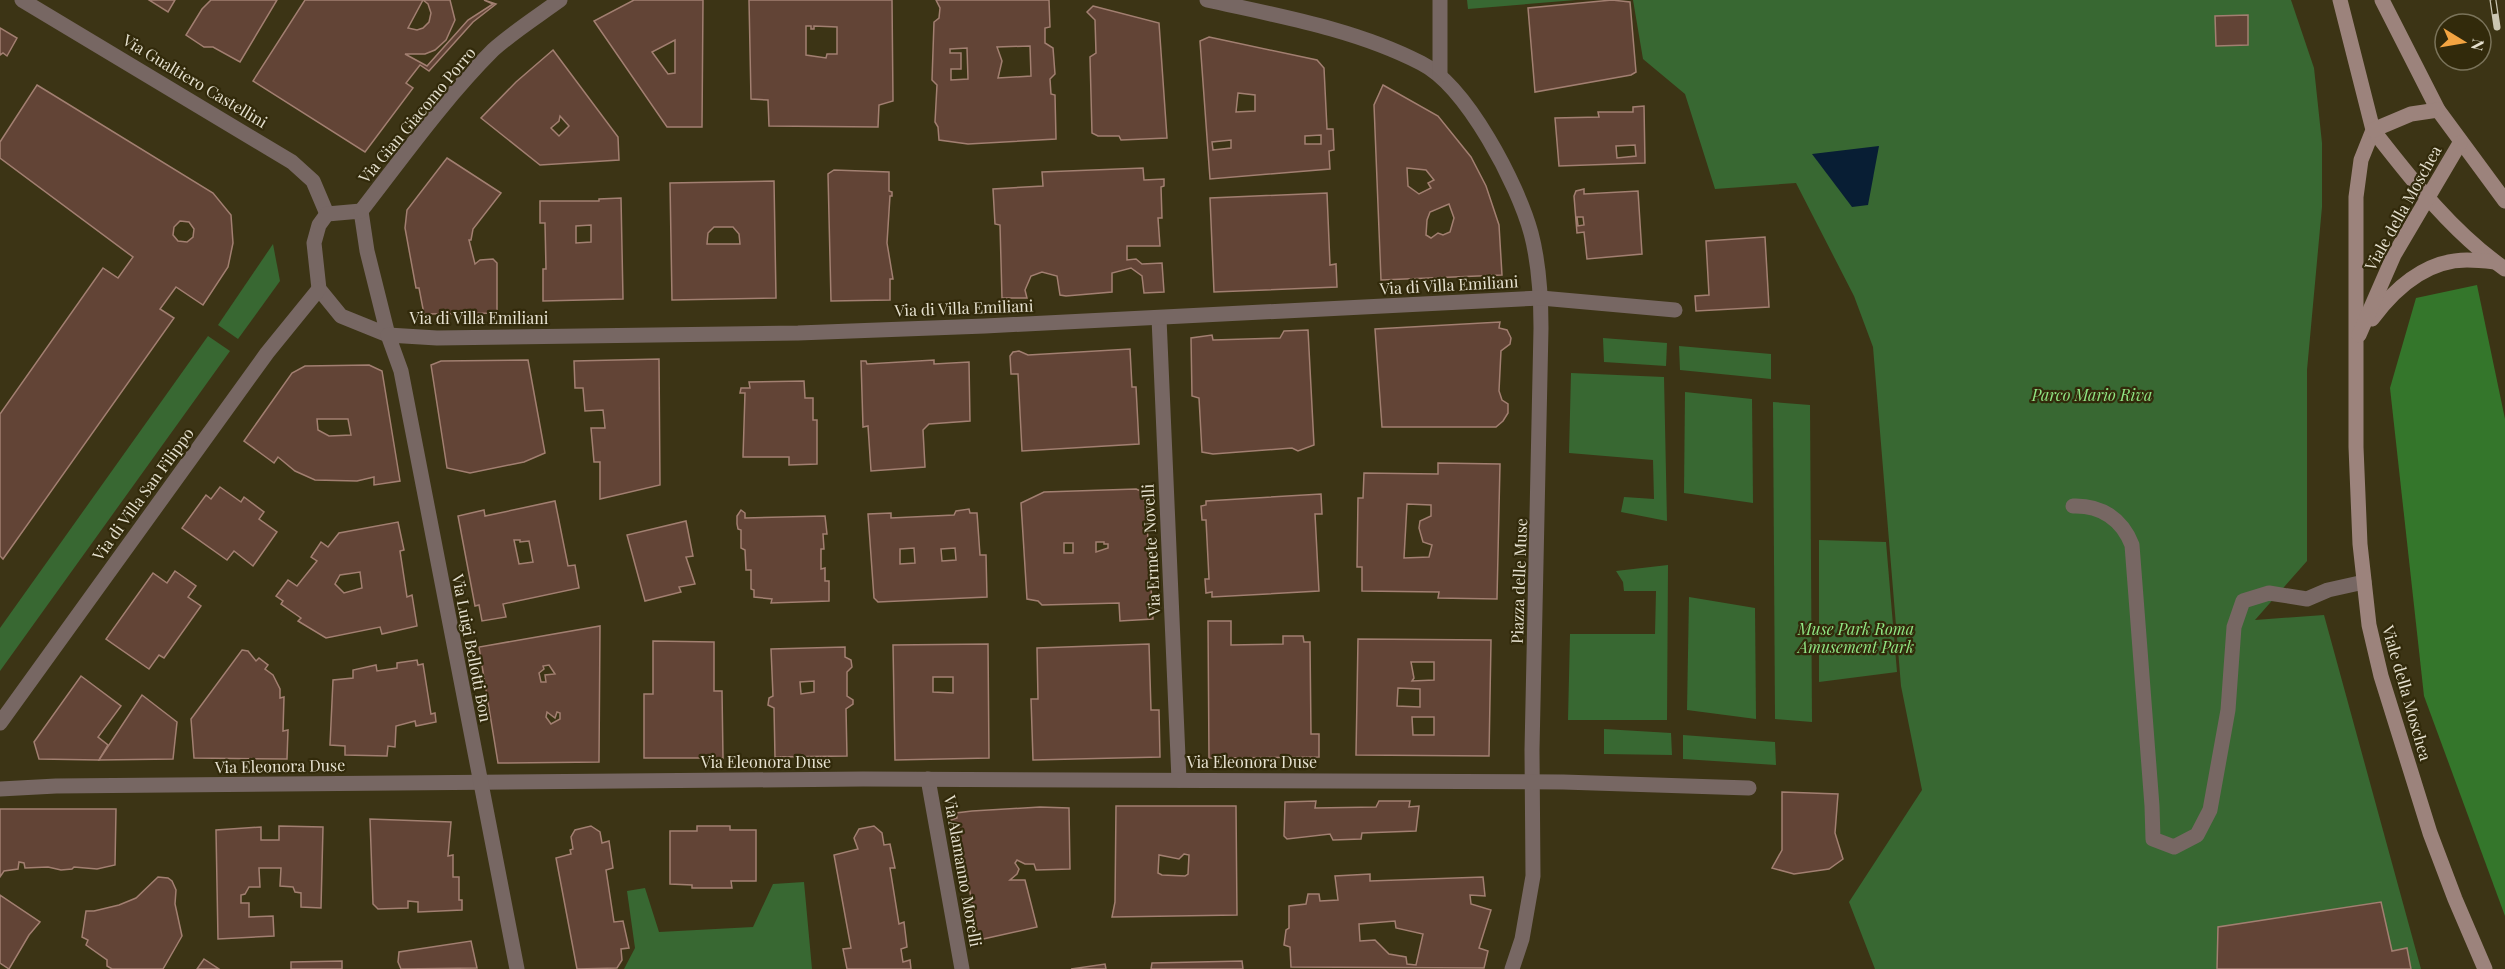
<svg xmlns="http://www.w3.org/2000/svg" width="2505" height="969" font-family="'Playfair Display',serif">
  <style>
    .green { fill: #386832 }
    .forest { fill: #34762b }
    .water { fill: #081e34 }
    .building { fill: #624436; stroke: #a27f71; stroke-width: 1.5; fill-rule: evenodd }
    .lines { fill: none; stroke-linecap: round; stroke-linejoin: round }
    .lane { stroke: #776763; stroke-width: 15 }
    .street { stroke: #776763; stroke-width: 15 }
    .secondary { stroke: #9c837c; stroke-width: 15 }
    .rail-casing { stroke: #cbc6b3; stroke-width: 7 }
    .rail { stroke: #322a0b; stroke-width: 4.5; stroke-dasharray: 14; stroke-linecap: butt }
    .labels { text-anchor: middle; stroke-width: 4.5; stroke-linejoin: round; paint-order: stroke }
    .street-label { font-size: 16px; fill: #e6e1d0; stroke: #322a0b }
    .park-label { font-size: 16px; font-style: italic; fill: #90e683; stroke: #322a0b }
  </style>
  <rect width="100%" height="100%" fill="#3c3415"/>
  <g class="green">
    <polygon points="1467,0 1576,0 1468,9"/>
    <polygon points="1633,0 2291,0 2314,68 2322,143 2322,207 2307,370 2307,561 2255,620 2324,615 2421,969 1875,969 1849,902 1922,790 1901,686 1873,347 1854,296 1796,183 1715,189 1685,94 1643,59"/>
    <polygon points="273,244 280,281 238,339 218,325"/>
    <polygon points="208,336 230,351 0,671 0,628"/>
    <polygon points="1603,338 1667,343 1666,366 1604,362"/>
    <polygon points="1679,346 1771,354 1771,379 1680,370"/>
    <polygon points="1571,373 1664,377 1667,521 1621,512 1624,497 1654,499 1653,460 1569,453"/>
    <polygon points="1685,392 1752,399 1753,503 1684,493"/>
    <polygon points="1773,402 1810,405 1812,722 1775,719"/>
    <polygon points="1819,540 1886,542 1897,672 1819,682"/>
    <polygon points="1668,565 1667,720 1568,720 1570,634 1655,634 1656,591 1624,591 1623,582 1616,571"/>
    <polygon points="1689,597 1755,608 1756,719 1687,710"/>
    <polygon points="1604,729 1671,733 1672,755 1604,754"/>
    <polygon points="1683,735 1775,742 1776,765 1683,759"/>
    <polygon points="804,882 812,969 624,969 635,948 627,891 645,888 659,932 753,927 773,884"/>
  </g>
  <polygon class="forest" points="2477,285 2505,419 2505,916 2424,696 2390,388 2416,298"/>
  <polygon class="water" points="1879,146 1868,205 1852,207 1812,154"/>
  <g class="building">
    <polygon points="149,0 175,0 168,12"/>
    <polygon points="211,0 277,0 240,62 213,47 204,47 186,35 202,9"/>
    <path d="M 305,0 L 450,0 L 455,20 L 446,40 L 435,50 L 425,54 L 405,54 L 427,66 L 468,20 L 493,4 L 484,0 L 496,4 L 473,22 L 429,71 L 420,65 L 406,83 L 413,88 L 365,152 L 253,81 ZM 423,0 L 428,4 L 431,13 L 429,22 L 423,28 L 417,30 L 408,28 Z"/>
    <path d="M 634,0 L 703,0 L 702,127 L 667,127 L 594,21 ZM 675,40 L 675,73 L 668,74 L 652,52 Z"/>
    <path d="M 749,0 L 892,0 L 893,101 L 879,105 L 878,127 L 769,126 L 768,100 L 751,99 ZM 806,26 L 811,26 L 811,29 L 814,29 L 814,26 L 837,27 L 837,54 L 827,54 L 826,58 L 806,55 Z"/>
    <path d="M 936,0 L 1049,0 L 1050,27 L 1045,28 L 1045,43 L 1053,48 L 1055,74 L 1050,79 L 1051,94 L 1055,95 L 1056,139 L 968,144 L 939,140 L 938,127 L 935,122 L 937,85 L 932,80 L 934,22 L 939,18 L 940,8 ZM 1030,46 L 1031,76 L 998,78 L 1002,61 L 997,47 ZM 967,48 L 968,79 L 951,80 L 951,69 L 961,69 L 961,53 L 950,53 L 950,49 Z"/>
    <polygon points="1612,0 1630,2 1636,72 1631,75 1535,92 1528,8"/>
    <polygon points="1093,6 1159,23 1167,138 1121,140 1119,136 1098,136 1092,133 1090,57 1096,53 1095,20 1087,12"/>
    <polygon points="2248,15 2248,45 2216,46 2215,16"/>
    <polygon points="0,28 17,38 7,56 3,53 0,55"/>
    <path d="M 1209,37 L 1317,60 L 1324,68 L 1327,129 L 1333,129 L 1334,150 L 1329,151 L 1330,169 L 1210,179 L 1200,41 ZM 1238,93 L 1255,95 L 1255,111 L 1236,112 ZM 1321,135 L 1321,144 L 1305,144 L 1305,136 ZM 1231,140 L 1231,148 L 1213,150 L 1212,142 Z"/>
    <path d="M 553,50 L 618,137 L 619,160 L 540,165 L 481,118 L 516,82 ZM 560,116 L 569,126 L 559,136 L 551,128 L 559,121 Z"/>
    <path d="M 37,85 L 213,193 L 231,215 L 233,243 L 228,267 L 203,305 L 176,287 L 160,309 L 174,318 L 3,559 L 0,556 L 0,414 L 103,268 L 118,278 L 133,257 L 0,158 L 0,142 ZM 180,221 L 189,222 L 194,229 L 193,237 L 187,242 L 178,241 L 173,235 L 174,227 Z"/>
    <path d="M 1383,85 L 1438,116 L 1471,157 L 1486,186 L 1499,225 L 1502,275 L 1381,280 L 1374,105 ZM 1407,168 L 1426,170 L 1434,180 L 1428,183 L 1431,188 L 1419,194 L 1408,186 ZM 1449,204 L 1454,218 L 1450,232 L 1443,235 L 1438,233 L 1431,238 L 1426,235 L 1427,220 L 1430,212 Z"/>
    <path d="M 1644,106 L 1645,163 L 1559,166 L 1555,118 L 1599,117 L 1598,112 L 1633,112 L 1633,107 ZM 1635,145 L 1636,156 L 1617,158 L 1616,146 Z"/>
    <polygon points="447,158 501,193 473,229 471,240 469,240 475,264 480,260 493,259 497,263 497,313 424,314 419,288 416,288 405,228 407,210"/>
    <polygon points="1143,168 1144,180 1164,179 1164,186 1161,187 1162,218 1158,218 1160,246 1127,246 1127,260 1136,259 1142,264 1162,263 1164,292 1144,293 1142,276 1131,268 1112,273 1112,292 1066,296 1060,295 1057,276 1042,272 1031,276 1025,290 1027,298 1002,298 1000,225 995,224 993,189 1043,186 1042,172"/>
    <polygon points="834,170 889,172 889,191 892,192 892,196 890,196 887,243 893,279 890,279 890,300 831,301 828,174"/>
    <path d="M 774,181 L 776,298 L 672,300 L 670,183 ZM 714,227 L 733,227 L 739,234 L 740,244 L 707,244 L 708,233 Z"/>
    <path d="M 1584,189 L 1584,194 L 1638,191 L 1642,254 L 1587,259 L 1584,232 L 1577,233 L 1574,196 L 1576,191 ZM 1577,217 L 1583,217 L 1584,225 L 1578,226 Z"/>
    <polygon points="1327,193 1330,265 1336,264 1337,287 1214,292 1210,198"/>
    <path d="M 621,198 L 623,299 L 543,301 L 543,269 L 546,269 L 545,223 L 540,223 L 540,201 L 599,201 L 599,199 ZM 591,225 L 591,242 L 576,243 L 576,226 Z"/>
    <polygon points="1765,237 1769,307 1696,311 1695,296 1709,295 1706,241"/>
    <polygon points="1500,322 1499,328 1507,330 1511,338 1510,344 1501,351 1499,391 1502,400 1508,404 1508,413 1503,421 1496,427 1382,427 1375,329"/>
    <polygon points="1308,330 1314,445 1298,451 1292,448 1213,454 1202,452 1199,398 1192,396 1191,338 1212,335 1213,340 1280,338 1284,331"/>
    <polygon points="1130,349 1132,387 1136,387 1139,444 1022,451 1018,374 1011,374 1010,356 1013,352 1019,351 1028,355"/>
    <polygon points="659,359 660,485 600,499 600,462 594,462 591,428 605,428 603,410 585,411 583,388 575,388 574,361"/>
    <polygon points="528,360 545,453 524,462 470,473 447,468 431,365 441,361"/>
    <polygon points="934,360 934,364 969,362 970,421 929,424 923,430 925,467 871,471 868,426 863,427 861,361 866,361 867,364"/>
    <path d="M 369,365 L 382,371 L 400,481 L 374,485 L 374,477 L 357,481 L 315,480 L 295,471 L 278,457 L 274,463 L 244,441 L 292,373 L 305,366 ZM 317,419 L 348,419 L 351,435 L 329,436 L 318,430 Z"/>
    <polygon points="804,381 805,398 813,398 813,420 817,420 817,464 789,465 789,457 743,457 745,393 740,393 741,388 750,388 749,382"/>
    <path d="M 1438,463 L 1500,464 L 1497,599 L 1438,598 L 1439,592 L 1362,591 L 1362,567 L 1357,567 L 1358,498 L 1363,498 L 1364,473 L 1438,474 ZM 1407,504 L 1431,505 L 1431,516 L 1420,521 L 1419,528 L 1423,542 L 1432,545 L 1429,557 L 1404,558 Z"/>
    <polygon points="220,487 241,502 244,497 264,512 259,519 277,532 253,566 234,551 227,560 182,528 206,495 211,499"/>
    <path d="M 1136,489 L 1143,492 L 1146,508 L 1153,619 L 1120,621 L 1119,603 L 1042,605 L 1038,601 L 1027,599 L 1021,503 L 1044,492 ZM 1096,542 L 1104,542 L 1104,544 L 1108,544 L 1108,548 L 1096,552 ZM 1064,543 L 1073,543 L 1073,553 L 1064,553 Z"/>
    <polygon points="1321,494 1322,514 1315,514 1319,591 1212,597 1212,592 1206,593 1205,579 1209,579 1206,520 1202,520 1201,506 1206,505 1206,501"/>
    <path d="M 555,501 L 568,566 L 575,565 L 579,588 L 503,604 L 506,617 L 482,621 L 479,605 L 475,606 L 458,516 L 484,510 L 485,516 ZM 514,540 L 520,540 L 520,542 L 529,541 L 533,562 L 519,564 Z"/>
    <path d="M 969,509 L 970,513 L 977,513 L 980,555 L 986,555 L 987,597 L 878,602 L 874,598 L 868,514 L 891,513 L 891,518 L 954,515 L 956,511 ZM 914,548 L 915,563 L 900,564 L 900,549 ZM 955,548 L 956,560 L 942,561 L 941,549 Z"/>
    <polygon points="741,510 745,513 745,518 825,516 827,534 823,534 824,549 821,549 821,569 825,568 825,581 829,581 829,601 771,603 772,599 754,597 754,590 751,589 751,570 746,570 745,550 741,548 741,530 738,529 737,524 737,516"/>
    <polygon points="686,521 693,556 686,557 695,584 679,587 681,592 645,601 627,535"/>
    <path d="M 398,522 L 404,550 L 400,551 L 407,597 L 412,595 L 417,626 L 382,634 L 380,627 L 326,638 L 298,621 L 301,618 L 281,604 L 283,601 L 276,596 L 288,580 L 297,586 L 317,561 L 311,557 L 321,542 L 328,547 L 339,533 ZM 360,572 L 362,588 L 344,593 L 335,584 L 340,575 Z"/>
    <polygon points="175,571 196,586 188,597 201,606 164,658 159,655 149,669 106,639 153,573 167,583"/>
    <polygon points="1208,621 1231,621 1231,645 1283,644 1283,636 1303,636 1304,642 1310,642 1311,734 1319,734 1319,757 1209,758"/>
    <path d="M 600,626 L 599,762 L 498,763 L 479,647 ZM 549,665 L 555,674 L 545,675 L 546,682 L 541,682 L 539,673 L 544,669 L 543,666 ZM 547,712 L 555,718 L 557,712 L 560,713 L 560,719 L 551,724 L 546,717 Z"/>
    <path d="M 1358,639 L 1491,640 L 1489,756 L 1356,755 ZM 1411,662 L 1434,662 L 1434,680 L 1412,681 L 1414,678 ZM 1398,688 L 1420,689 L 1420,707 L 1397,706 ZM 1412,717 L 1434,717 L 1434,735 L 1413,735 Z"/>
    <polygon points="653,641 714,642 714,691 722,691 723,758 644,758 644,694 653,694"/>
    <path d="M 988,644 L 989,758 L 895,760 L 893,645 ZM 933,677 L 953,677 L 953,693 L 933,692 Z"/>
    <polygon points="1149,644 1151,710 1159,710 1160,757 1033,760 1031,699 1038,699 1037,648"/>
    <path d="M 845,647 L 845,657 L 851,660 L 852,667 L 847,672 L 847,696 L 853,700 L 853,704 L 846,709 L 847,756 L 775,757 L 774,708 L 768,705 L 769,698 L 773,696 L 771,649 ZM 814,681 L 814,692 L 801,694 L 800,682 Z"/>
    <polygon points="242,650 248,651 256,661 259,658 268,665 265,669 273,675 280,689 280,698 284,697 283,731 288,730 287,759 194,758 191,719"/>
    <polygon points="417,660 418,665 423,664 431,714 435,713 436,722 416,726 415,721 396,726 395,747 388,746 387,756 345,755 345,746 330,745 333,680 353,678 353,670 376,665 377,671 397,668 397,663"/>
    <polygon points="81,676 121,706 98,737 108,745 99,760 39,759 34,742"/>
    <polygon points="142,695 177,722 173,759 99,760"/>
    <polygon points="1782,792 1838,794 1835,833 1843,859 1829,869 1794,874 1772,868 1782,850"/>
    <polygon points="1316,801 1315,808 1376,807 1379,801 1410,801 1409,807 1419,806 1416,831 1362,833 1361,839 1333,840 1330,834 1287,839 1284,836 1285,802"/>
    <path d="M 1116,806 L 1236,806 L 1237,915 L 1112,917 L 1115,902 ZM 1184,854 L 1189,855 L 1188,874 L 1185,876 L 1162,875 L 1158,873 L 1159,855 L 1179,859 Z"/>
    <polygon points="1040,807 1069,808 1070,869 1036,870 1034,864 1025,864 1017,860 1015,863 1019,869 1017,874 1010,880 1025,880 1037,927 974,941 969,916 974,914 960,838 954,839 951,820 957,818 956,813 972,811"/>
    <polygon points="0,809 116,809 115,865 97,869 74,867 72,869 61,870 48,867 25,868 24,863 19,862 18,869 4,871 0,877"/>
    <polygon points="370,819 451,822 448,856 453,855 453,877 459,877 459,900 462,900 462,910 418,912 418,902 408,901 408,908 378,909 373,904"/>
    <polygon points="279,826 323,827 321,908 301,907 301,893 295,892 293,887 280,886 281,868 259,868 260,887 249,887 245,894 241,895 241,903 249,903 249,917 273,916 274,936 218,939 216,830 261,827 261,840 279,840"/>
    <polygon points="591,826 600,832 602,843 609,841 613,868 606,870 614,922 623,921 629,948 621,949 622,960 617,968 577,969 556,858 571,854 570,850 573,849 571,837 575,830"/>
    <polygon points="697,826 730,826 730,830 756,830 756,881 731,881 732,888 692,888 692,885 670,884 670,831 697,831"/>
    <polygon points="874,826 882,833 884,845 890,844 895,868 890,868 899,924 904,922 907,947 901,949 903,962 910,960 911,969 847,969 843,949 851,948 834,855 858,849 854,838 859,829"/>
    <path d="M 1370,874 L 1370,881 L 1483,877 L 1485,896 L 1470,895 L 1471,904 L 1491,910 L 1479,948 L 1488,951 L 1484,968 L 1291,967 L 1290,947 L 1284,945 L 1286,930 L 1289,928 L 1289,906 L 1306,904 L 1308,894 L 1319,894 L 1320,901 L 1338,900 L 1335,876 ZM 1395,921 L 1396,928 L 1423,934 L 1416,965 L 1407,964 L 1406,957 L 1389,954 L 1375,940 L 1360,941 L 1359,924 Z"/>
    <polygon points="158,877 168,878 172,881 176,890 175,904 182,936 163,969 112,969 107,966 107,960 86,945 88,940 82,937 86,911 94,911 119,905 136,898"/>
    <polygon points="0,895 40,922 29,935 9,969 0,963"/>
    <polygon points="2381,902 2392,951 2407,948 2411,969 2217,969 2218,927"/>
    <polygon points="471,941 477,968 401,969 398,962 399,952"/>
    <polygon points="204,959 219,969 197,969"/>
    <polygon points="342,961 342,969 291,969 291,962"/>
    <polygon points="1242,961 1243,969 1151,969 1152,963"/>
    <polygon points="1105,964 1106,969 1071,969"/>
  </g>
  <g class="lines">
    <path class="lane" d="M 2073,506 C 2101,505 2122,519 2132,545 L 2152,806 L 2153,839 L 2174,847 L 2197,835 L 2210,810 L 2228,710 L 2234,627 L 2243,601 L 2269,593 L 2307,599 L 2328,590 L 2364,582"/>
    <g class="street">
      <polyline points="22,0 292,162 313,181 327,214"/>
      <path d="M 1207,0 C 1279,16 1355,29 1421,63 C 1467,86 1518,185 1531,233 C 1539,263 1541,297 1541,328 L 1532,750 L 1533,876 L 1522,939 L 1512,969"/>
      <polyline points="1440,75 1440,0"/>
      <polygon points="361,211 367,251 388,335 341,316 319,289 314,243 319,225 327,214"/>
      <path d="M 361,211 C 403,157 444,99 493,50 C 513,32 538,16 560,0"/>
      <polyline points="1159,318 1179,780"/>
      <polyline points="0,723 267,353 319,289"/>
      <polyline points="928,779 962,969"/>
      <polyline points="0,789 56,786 863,779 1563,782 1749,788"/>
      <polyline points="517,969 401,371 388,335 437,338 798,333 985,326 1541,298 1675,310"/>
    </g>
    <g class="secondary">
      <polyline points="2340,0 2373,130 2361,160 2356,197 2356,447 2360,544 2369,625 2381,676 2430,833 2455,899 2485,969"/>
      <polyline points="2382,0 2438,110 2505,201"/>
      <path d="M 2373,130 C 2412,180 2452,232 2505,269"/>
      <polyline points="2373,130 2411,114 2438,110"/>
      <path d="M 2372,319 C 2395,288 2426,260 2467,260 C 2477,260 2486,261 2495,262"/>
      <polyline points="2359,335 2394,255 2460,143"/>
    </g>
    <defs>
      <polyline id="rail" points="2493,0 2497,27"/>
    </defs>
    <use href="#rail" class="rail-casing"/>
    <use href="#rail" class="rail"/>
  </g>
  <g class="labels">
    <g class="street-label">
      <text transform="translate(195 81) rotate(31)" y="6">Via Gualtiero Castellini</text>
      <text transform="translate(417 115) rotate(-50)" y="6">Via Gian Giacomo Porro</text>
      <text transform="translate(2403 208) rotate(-61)" y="6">Viale della Moschea</text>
      <text transform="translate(1449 285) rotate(-3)" y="6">Via di Villa Emiliani</text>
      <text transform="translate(964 308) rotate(-2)" y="6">Via di Villa Emiliani</text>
      <text x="479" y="324">Via di Villa Emiliani</text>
      <text transform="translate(143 494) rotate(-54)" y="6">Via di Villa San Filippo</text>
      <text transform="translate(1151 550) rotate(-93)" y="6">Via Ermete Novelli</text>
      <text transform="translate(1519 581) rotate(-88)" y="6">Piazza delle Muse</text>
      <text transform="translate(472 648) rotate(79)" y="6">Via Luigi Bellotti Bon</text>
      <text transform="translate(2407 693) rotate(74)" y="6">Viale della Moschea</text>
      <text x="766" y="768">Via Eleonora Duse</text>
      <text x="1252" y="768">Via Eleonora Duse</text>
      <text transform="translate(280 766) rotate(-1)" y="6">Via Eleonora Duse</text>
      <text transform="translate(963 871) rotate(80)" y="6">Via Alamanno Morelli</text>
    </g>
    <g class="park-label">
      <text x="2092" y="401">Parco Mario Riva</text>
      <text x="1856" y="635">Muse Park Roma<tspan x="1856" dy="18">Amusement Park</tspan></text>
    </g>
  </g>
  <g transform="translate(2463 42) rotate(101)"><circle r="28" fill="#322a0b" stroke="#7a735a" stroke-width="1.5"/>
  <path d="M0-4.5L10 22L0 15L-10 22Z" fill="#f3a442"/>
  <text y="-9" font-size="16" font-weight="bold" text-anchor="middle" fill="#e6e1d0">N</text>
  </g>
</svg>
